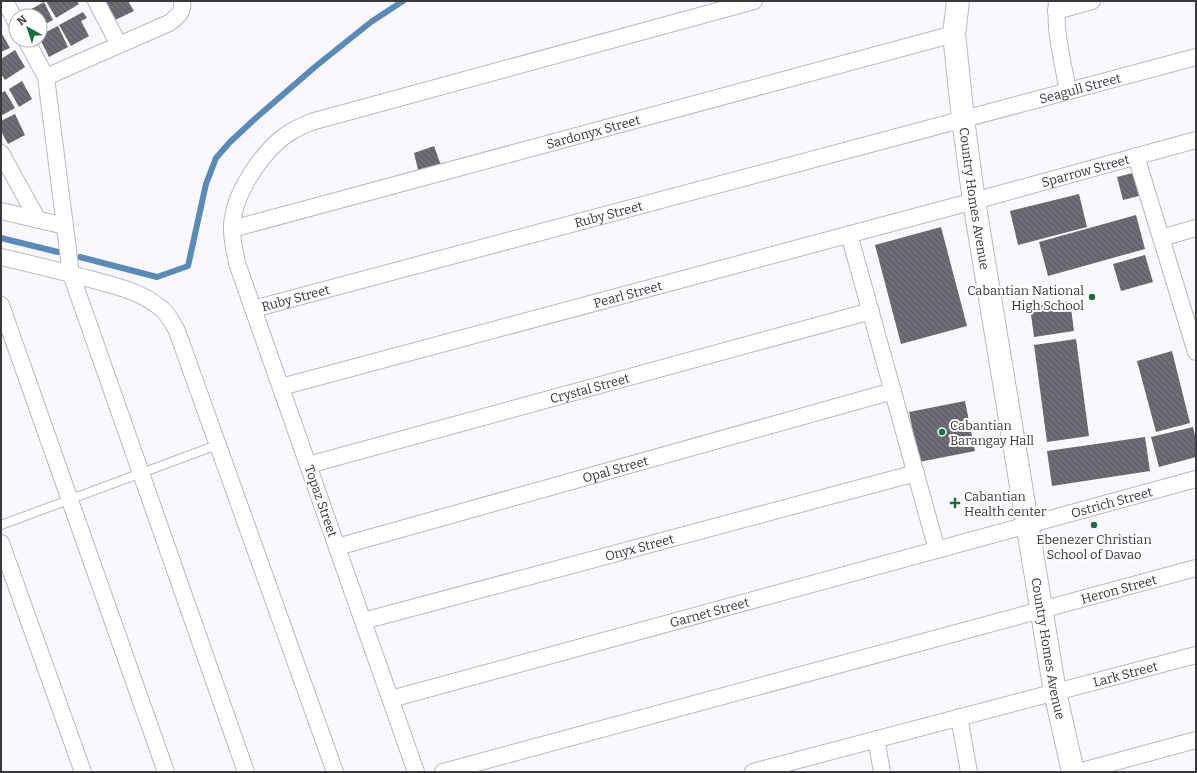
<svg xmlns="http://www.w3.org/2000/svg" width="1197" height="773" font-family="Bitter,serif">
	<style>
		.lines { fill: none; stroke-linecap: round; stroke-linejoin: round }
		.stream { stroke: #598bb8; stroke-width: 6 }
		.building { fill: url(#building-back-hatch) }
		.lane-casing { stroke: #bbb8be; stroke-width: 10 }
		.street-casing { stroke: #bbb8be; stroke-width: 18 }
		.secondary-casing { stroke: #bbb8be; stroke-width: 24 }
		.lane { stroke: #fff; stroke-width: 8 }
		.street { stroke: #fff; stroke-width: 16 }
		.secondary { stroke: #fff; stroke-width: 22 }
		.poi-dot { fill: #1c6e3e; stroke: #fff; stroke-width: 1.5 }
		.labels { text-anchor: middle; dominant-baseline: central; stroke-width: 4; stroke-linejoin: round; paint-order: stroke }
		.street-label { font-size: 13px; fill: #39383b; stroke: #fff }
		.poi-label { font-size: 13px; fill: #39383b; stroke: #fff; text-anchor: start }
	</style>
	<defs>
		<pattern id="building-back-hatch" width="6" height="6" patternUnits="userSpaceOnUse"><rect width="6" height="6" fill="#6d6e75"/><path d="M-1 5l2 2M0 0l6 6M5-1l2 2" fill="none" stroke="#56575c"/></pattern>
	</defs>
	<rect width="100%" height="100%" fill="#fbf7fe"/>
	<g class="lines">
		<!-- stream -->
		<g class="stream">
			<path d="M1 238 58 252"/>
			<path d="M80 257 157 277 188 266 206 184 216 158 230 142 257 117 316 66 371 22 403 1"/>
		</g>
	</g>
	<!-- building -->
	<g class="building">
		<path d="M46 1H77L79 4 56 18Z"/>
		<path d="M105 1H128L134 11 115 20Z"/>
		<path d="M44 2 53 20 40 27V16H28L26 12Z"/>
		<path d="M83 12 87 18 81 21 89 36 71 46 59 25Z"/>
		<path d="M58 26 68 47 49 57 40 39V35Z"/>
		<path d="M1 32 10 48 1 52Z"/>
		<path d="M15 50 25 67 5 80 1 74V59Z"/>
		<path d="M22 81 32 99 19 107 9 89Z"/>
		<path d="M5 91 15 108 1 116V93Z"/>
		<path d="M15 114 25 135 8 144 1 131V121Z"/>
		<path d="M434 146 442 168 419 174 414 153Z"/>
		<path d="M1133 173 1139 196 1123 200 1117 177Z"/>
		<path d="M1079 194 1087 227 1018 245 1010 211Z"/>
		<path d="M1136 215 1145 249 1048 276 1039 242Z"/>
		<path d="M941 227 967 326 901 344 875 245Z"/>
		<path d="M1145 255 1153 282 1121 291 1113 264Z"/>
		<path d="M1070 301 1074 331 1034 337 1030 307Z"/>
		<path d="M1076 339 1089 436 1047 442 1034 345Z"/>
		<path d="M1172 351 1190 423 1156 432 1137 361Z"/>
		<path d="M965 401 975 451 919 462 909 412Z"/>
		<path d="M1193 427 1196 440V457L1159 467 1151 437Z"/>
		<path d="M1145 437 1150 471 1052 486 1047 451Z"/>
	</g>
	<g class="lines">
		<!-- lane casing -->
		<g class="lane-casing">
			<path id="lane" d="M1 525 217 445"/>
		</g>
		<!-- street casing -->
		<g class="street-casing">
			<g id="street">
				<path d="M5 1 16 22"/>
				<path d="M96 1 119 45"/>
				<path d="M1057 1C1054 31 1063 62 1068 91"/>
				<path d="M1056 11 1092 1"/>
				<path d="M26 40 46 77 71 274 246 772"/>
				<path d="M46 77 169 23C177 17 184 12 182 1"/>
				<path d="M1 153 38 220"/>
				<path d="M1136 156 1196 352"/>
				<path d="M1 211 65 226"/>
				<path id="s1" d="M232 229 954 34"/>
				<path d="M849 234 937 550"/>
				<path d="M1161 238 1196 228"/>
				<path d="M1 257C31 264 61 271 90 279 116 286 143 292 163 310 169 316 173 323 177 331L335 772"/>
				<path d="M1 305 166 772"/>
				<path id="s2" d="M253 309 1196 57"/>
				<path id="s3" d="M281 387 974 201 1196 140"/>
				<path id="s4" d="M308 465 871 311"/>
				<path d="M1 543 83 772"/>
				<path id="s5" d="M337 547 893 391"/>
				<path id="s6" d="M363 621 916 473"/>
				<path id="s7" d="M391 699 1196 479"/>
				<path d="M959 717 969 772"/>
				<path d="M876 739 882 772"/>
				<path d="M416 772 237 263C235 252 232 241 232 230 231 195 265 146 294 130 300 127 306 124 311 122L754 1"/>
				<path id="s8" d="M443 772 1196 568"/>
				<path id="s9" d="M753 772 1196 655"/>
				<path d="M1078 772 1196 740"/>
			</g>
		</g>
		<!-- secondary casing -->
		<g class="secondary-casing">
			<g id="secondary">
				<path id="s10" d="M958 1 954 34 963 119 974 201 1055 692 1073 772"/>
			</g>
		</g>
		<!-- lane -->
		<use href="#lane" class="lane"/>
		<!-- street -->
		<use href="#street" class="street"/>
		<!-- secondary -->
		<use href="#secondary" class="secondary"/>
	</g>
	<!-- markers -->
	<g class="poi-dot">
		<circle cx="1092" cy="297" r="4"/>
		<circle cx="942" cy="432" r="4"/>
		<path d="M953 497h4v4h4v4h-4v4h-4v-4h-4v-4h4z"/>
		<circle cx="1094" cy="525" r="4"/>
	</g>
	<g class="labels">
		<!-- street labels -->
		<g class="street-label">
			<text stroke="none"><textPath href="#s2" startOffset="856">Seagull Street</textPath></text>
			<text stroke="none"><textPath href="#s1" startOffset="374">Sardonyx Street</textPath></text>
			<text stroke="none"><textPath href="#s3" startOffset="833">Sparrow Street</textPath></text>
			<text stroke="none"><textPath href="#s10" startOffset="199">Country Homes Avenue</textPath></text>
			<text stroke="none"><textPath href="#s2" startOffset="368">Ruby Street</textPath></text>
			<text stroke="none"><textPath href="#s3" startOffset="359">Pearl Street</textPath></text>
			<text stroke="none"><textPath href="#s2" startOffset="44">Ruby Street</textPath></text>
			<text stroke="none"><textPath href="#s4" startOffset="292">Crystal Street</textPath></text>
			<text stroke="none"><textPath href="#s5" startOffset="289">Opal Street</textPath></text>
			<text transform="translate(321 501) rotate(71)">Topaz Street</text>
			<text stroke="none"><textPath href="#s7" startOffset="747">Ostrich Street</textPath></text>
			<text stroke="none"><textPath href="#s6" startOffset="286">Onyx Street</textPath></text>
			<text stroke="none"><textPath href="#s8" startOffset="700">Heron Street</textPath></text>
			<text stroke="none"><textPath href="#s7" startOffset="330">Garnet Street</textPath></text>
			<text stroke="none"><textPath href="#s10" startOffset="655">Country Homes Avenue</textPath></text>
			<text stroke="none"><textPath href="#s9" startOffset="385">Lark Street</textPath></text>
		</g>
		<!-- poi labels -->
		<g class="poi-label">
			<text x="1084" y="290" text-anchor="end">Cabantian National<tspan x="1084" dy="15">High School</tspan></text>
			<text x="950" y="425">Cabantian<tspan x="950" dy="15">Barangay Hall</tspan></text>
			<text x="964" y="496">Cabantian<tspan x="964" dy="15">Health center</tspan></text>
			<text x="1094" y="539" text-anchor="middle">Ebenezer Christian<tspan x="1094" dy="15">School of Davao</tspan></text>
		</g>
	</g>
	<!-- border -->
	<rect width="1197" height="773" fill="none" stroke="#39383b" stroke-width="4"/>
	<!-- north arrow -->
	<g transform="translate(28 28) rotate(321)"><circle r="19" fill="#ffffff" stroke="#b0afb1"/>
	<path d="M0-3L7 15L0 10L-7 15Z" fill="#1c6e3e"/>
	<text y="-6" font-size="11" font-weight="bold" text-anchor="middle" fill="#39383b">N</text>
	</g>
</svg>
